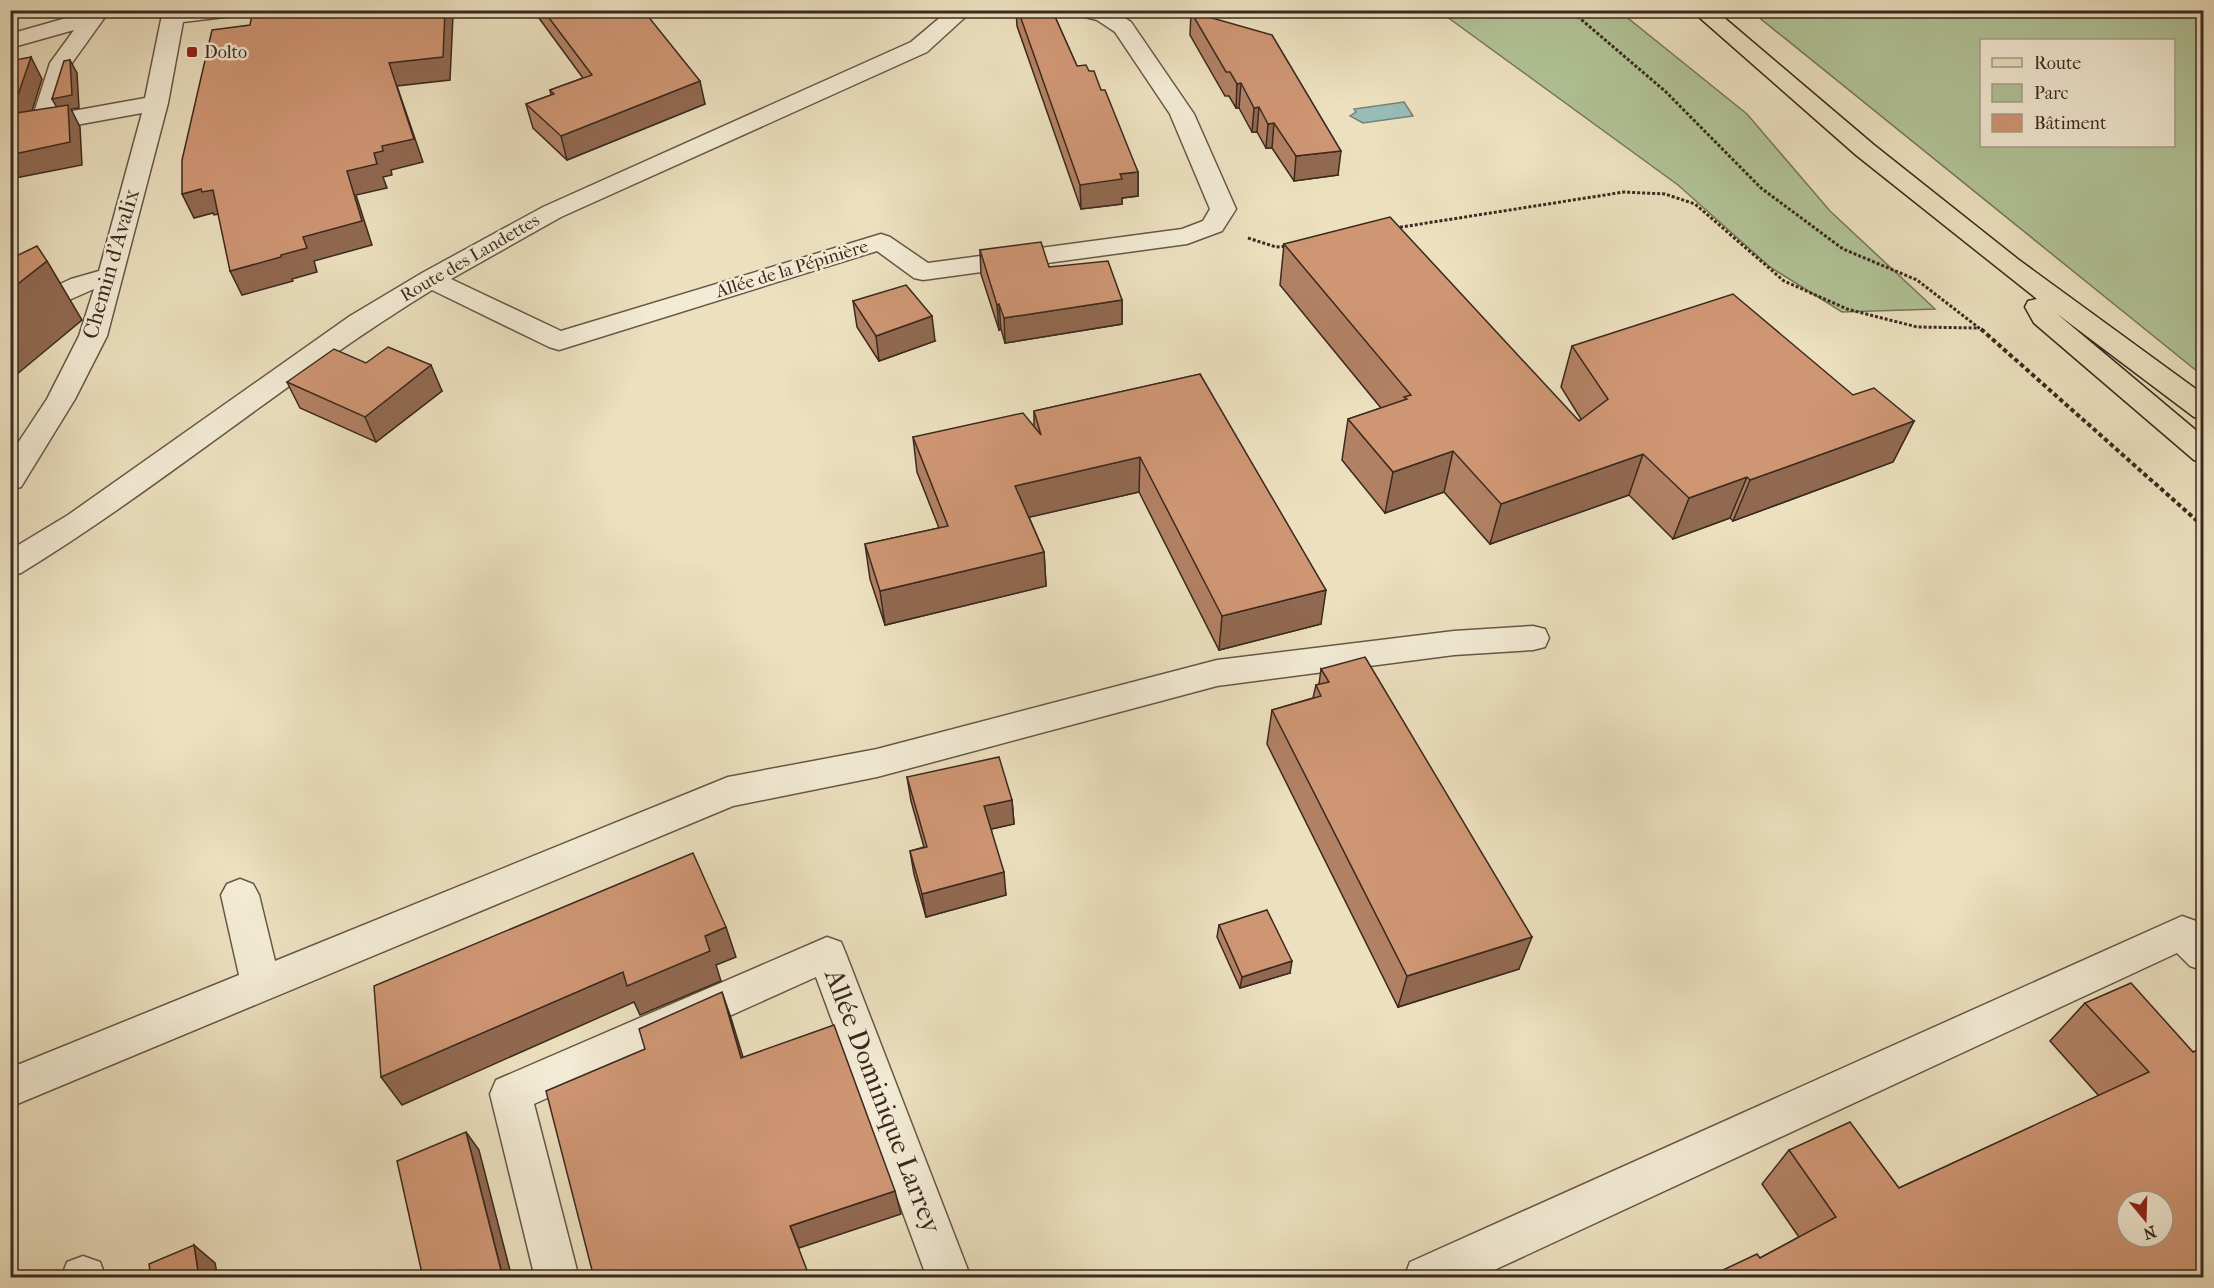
<svg xmlns="http://www.w3.org/2000/svg" width="2214" height="1288" font-family="'IM FELL French Canon',serif">
	<style>
		.green { fill: #b1c397; stroke: #76765b; stroke-width: 1.5; fill-rule: evenodd }
		.water { fill: #99bcb7; stroke: #73817a; stroke-width: 1.5 }
		.lines { fill: none; stroke-linecap: round; stroke-linejoin: round }
		.minor-casing { stroke: #675747; stroke-width: 3 }
		.major-casing { stroke: #3b291f; stroke-width: 3 }
		.path-far1 { stroke: #3b291f; stroke-width: 3; stroke-dasharray: 3 2; stroke-linecap: butt }
		.path { stroke: #3b291f; stroke-width: 4; stroke-dasharray: 4.5 3; stroke-linecap: butt }
		.minor { fill: #f3ebd5; fill-rule: evenodd }
		.major { fill: #ece0bf; fill-rule: evenodd }
		.wall { fill: #b28164; stroke: #3b291f; stroke-width: 1.5 }
		.shaded-wall { fill: #916951; stroke: #3b291f; stroke-width: 1.5 }
		.building { fill: #cf9674; stroke: #3b291f; stroke-width: 1.5; fill-rule: evenodd }
		.poi-dot { fill: #8f2418; stroke: #f3ebd5; stroke-width: 2 }
		.labels { text-anchor: middle; dominant-baseline: central; stroke-width: 5; stroke-linejoin: round; paint-order: stroke }
		.far-poi-label { font-size: 18px; fill: #3b291f; stroke: #f3ebd5; text-anchor: start }
		.far-street-label { font-size: 18px; fill: #3b291f; stroke: #f3ebd5 }
		.street-label { font-size: 22px; fill: #3b291f; stroke: #f3ebd5 }
		.near-street-label { font-size: 27px; fill: #3b291f; stroke: #f3ebd5 }
	</style>
	<rect width="100%" height="100%" fill="#ece0bf"/>
	<filter id="stains"><feTurbulence type="fractalNoise" baseFrequency=".00333" numOctaves="4"/><feColorMatrix values="0 0 0 0 .2 0 0 0 0 .09 0 0 0 0 .02 0 0 0 .5 -.17"/></filter>
	<radialGradient id="worn" r=".72"><stop offset=".6" stop-color="#630" stop-opacity="0"/><stop offset="1" stop-color="#630" stop-opacity=".3"/></radialGradient>
	<!-- green -->
	<g class="green">
		<path d="M1439 11H1619L1747 114 1830 211 1935 309 1842 312 1770 267 1678 185Z"/>
		<path d="M1751 11H2203V376ZM1982 40H2174V146H1982Z"/>
	</g>
	<!-- water -->
	<path class="water" d="M1404 102 1413 116 1363 123 1350 116 1356 112 1354 109Z"/>
	<g class="lines">
		<!-- minor casing -->
		<g class="minor-casing">
			<g id="minor">
				<path d="M94 10 102 12 105 17 72 63 56 114 145 98 163 10H243L241 15 233 16 183 22 168 103 107 336 75 399 21 487 10 490V455L47 399 79 336 94 289 10 326V307L71 279 99 271 142 113 10 137V123L32 119 50 63 74 30 10 48V34Z"/>
				<path d="M949 10H973L927 52 561 217 451 279 561 331 881 234 890 237 928 263 1182 229 1203 221 1210 209 1170 114 1115 32 1097 20 1077 15 1075 10H1113L1131 22 1194 114 1236 209 1222 231 1187 244 923 280 914 278 877 251 559 350 549 347 432 290C290 377 163 486 21 573L10 576V550L68 515 350 316 422 273 543 207 911 42Z"/>
				<path d="M1533 626 1545 629 1549 638 1545 647 1533 650 1454 655 1217 686 877 777 733 806 10 1107V1068L239 975 221 895 227 884 240 879 253 884 259 895 275 961 728 777 877 749 1217 660 1454 631Z"/>
				<path d="M2182 916 2196 921 2204 929V971L2190 966 2177 953 1477 1278H1404L1410 1262Z"/>
				<path d="M827 937 841 942 846 954 971 1278H927L816 977 534 1104 579 1278H535L490 1094 496 1080Z"/>
				<path d="M83 1256 100 1262 106 1278H61L67 1262Z"/>
			</g>
		</g>
		<!-- major casing -->
		<g class="major-casing">
			<path id="major" d="M1691 10H1715L1874 145 2019 260 2204 395V419L2194 417 2056 313 2204 437V463L2194 460 2034 323 2025 307 2028 301 2037 299 1856 155Z"/>
		</g>
		<!-- path-far1 -->
		<g class="path-far1">
			<path d="M1570 10 1665 91 1761 188 1843 249 1917 280 1983 331"/>
			<path d="M1395 228 1624 192 1665 194 1695 204 1784 281 1847 309 1917 327 1979 328"/>
			<path d="M1248 238 1276 247 1287 246"/>
		</g>
		<!-- path -->
		<path class="path" d="M1981 329 2204 527"/>
		<!-- minor -->
		<use href="#minor" class="minor"/>
		<!-- major -->
		<use href="#major" class="major"/>
	</g>
	<!-- wall -->
	<g class="wall">
		<path d="M533 10H643L705 104 567 160 533 128 526 104 551 95 550 90 583 78Z"/>
		<path d="M1016 10H1052L1077 66 1089 71 1101 90 1138 172V196L1122 198V204L1081 209 1017 26Z"/>
		<path d="M1191 12 1338 175 1294 181 1272 148H1266L1257 132H1252L1239 108H1236L1229 96H1225L1190 35Z"/>
		<path d="M1284 244 1579 421 1581 419 1561 387 1572 346 1853 395 1914 421 1893 462 1733 521 1730 518 1673 539 1629 495 1490 544 1444 492 1385 513 1342 460 1348 419 1381 408 1280 285Z"/>
		<path d="M980 250 1049 267 1122 300V324L1005 343 1001 329 999 330 981 274Z"/>
		<path d="M853 301 935 341 879 361 857 327Z"/>
		<path d="M366 363 442 391 376 442 300 408 287 382Z"/>
		<path d="M1200 374 1321 624 1219 650 1139 492 1029 517 1044 552 1046 586 885 625 870 579 865 544 939 528 917 472 913 437 1034 427V411Z"/>
		<path d="M1321 669 1519 969 1398 1007 1267 744 1272 710 1313 698 1316 685 1319 684Z"/>
		<path d="M907 777 1012 800 1014 824 991 829 1006 895 926 917 914 874 910 851 924 847 911 801Z"/>
		<path d="M1219 925 1290 973 1240 988 1217 937Z"/>
		<path d="M2085 1003 2193 1052 1760 1258 1799 1237 1762 1184 1789 1150 1899 1188 2099 1096 2050 1041Z"/>
	</g>
	<!-- shaded-wall -->
	<g class="shaded-wall">
		<path d="M445 10H451L453 15 450 80 397 86 423 162 391 170 392 175 383 177 387 188 356 195 372 245 314 261 317 272 292 279 293 281 242 295 230 271 281 255 303 237 347 171 374 153 382 146 389 63Z"/>
		<path d="M31 57 42 79 30 117 10 121V97Z"/>
		<path d="M70 60 77 73 79 108 71 109 80 127 82 165 10 179V155L59 111 52 99Z"/>
		<path d="M700 81 705 104 567 160 561 136Z"/>
		<path d="M1241 83 1239 108H1236L1237 84Z"/>
		<path d="M1259 107 1257 132H1252L1254 108Z"/>
		<path d="M1274 123 1272 148H1266L1268 124Z"/>
		<path d="M1341 151 1338 175 1294 181 1296 156Z"/>
		<path d="M1138 172V196L1122 198V204L1081 209 1080 185 1120 174Z"/>
		<path d="M201 189 213 190 224 213 214 215 213 213 194 218 182 194Z"/>
		<path d="M47 261 82 320 10 380V290Z"/>
		<path d="M1122 300V324L1005 343 1004 318Z"/>
		<path d="M999 304 1001 329 999 330 997 305Z"/>
		<path d="M932 316 935 341 879 361 876 336Z"/>
		<path d="M431 365 442 391 376 442 365 417Z"/>
		<path d="M1914 421 1893 462 1733 521 1750 480Z"/>
		<path d="M1453 451 1444 492 1385 513 1393 472Z"/>
		<path d="M1643 454 1629 495 1490 544 1501 504Z"/>
		<path d="M1140 457 1139 492 1017 520 1015 486Z"/>
		<path d="M1747 477 1730 518 1673 539 1689 498Z"/>
		<path d="M1044 552 1046 586 885 625 880 591Z"/>
		<path d="M1326 590 1321 624 1219 650 1222 616Z"/>
		<path d="M1012 800 1014 824 987 830 984 806Z"/>
		<path d="M1004 872 1006 895 926 917 922 894Z"/>
		<path d="M726 927 736 957 716 965 721 981 640 1015 634 1002 402 1105 381 1077Z"/>
		<path d="M1532 937 1519 969 1398 1007 1407 976Z"/>
		<path d="M1292 961 1290 973 1240 988 1242 977Z"/>
		<path d="M722 992 731 1018 751 1083 741 1058Z"/>
		<path d="M466 1132 479 1150 512 1278H503Z"/>
		<path d="M895 1191 901 1214 799 1248 790 1226Z"/>
		<path d="M194 1245 215 1263 218 1278H199Z"/>
	</g>
	<!-- building -->
	<g class="building">
		<path d="M253 10H445L443 57 389 63 414 139 382 146 383 151 374 153 377 164 347 171 362 221 303 237 307 248 281 255V257L230 271 213 190 202 192 201 189 182 194V160L212 30 250 25Z"/>
		<path d="M543 10H643L700 81 561 136 526 104 554 94 550 90 592 75Z"/>
		<path d="M1018 10H1052L1077 66 1086 65 1089 71H1094L1101 90H1105L1138 172 1120 174 1122 179 1080 185Z"/>
		<path d="M1191 12 1272 35 1341 151 1296 156 1274 123 1268 124 1259 107 1254 108 1241 83 1237 84 1230 72H1226Z"/>
		<path d="M31 57 18 95 10 97V61Z"/>
		<path d="M70 60 72 95 52 99 64 61Z"/>
		<path d="M68 105 70 142 10 155V114Z"/>
		<path d="M1390 217 1579 421 1608 399 1572 346 1733 294 1853 395 1874 388 1914 421 1750 480 1747 477 1689 498 1643 454 1501 504 1453 451 1393 472 1348 419 1407 399 1404 397 1411 395 1284 244Z"/>
		<path d="M1041 242 1049 267 1108 261 1122 300 1004 318 999 304 997 305 980 250Z"/>
		<path d="M37 246 47 261 10 290V259Z"/>
		<path d="M906 285 932 316 876 336 853 301Z"/>
		<path d="M388 347 431 365 365 417 287 382 334 349 366 363Z"/>
		<path d="M1200 374 1326 590 1222 616 1140 457 1015 486 1044 552 880 591 865 544 948 526 913 437 1023 413 1041 435 1034 411Z"/>
		<path d="M1365 657 1532 937 1407 976 1272 710 1321 696 1316 685 1329 682 1321 669Z"/>
		<path d="M999 757 1012 800 984 806 1004 872 922 894 910 851 927 847 907 777Z"/>
		<path d="M693 853 726 927 705 936 710 951 627 986 623 972 381 1077 374 986Z"/>
		<path d="M1267 910 1292 961 1242 977 1219 925Z"/>
		<path d="M2131 983 2193 1052 2204 1047V1278H1706L1757 1254 1760 1258 1836 1217 1789 1150 1850 1122 1899 1188 2149 1072 2085 1003ZM2127 1201H2163V1237H2127Z"/>
		<path d="M722 992 741 1058 834 1025 895 1191 790 1226 810 1278H594L546 1091 645 1049 639 1029Z"/>
		<path d="M466 1132 503 1278H423L397 1161Z"/>
		<path d="M194 1245 199 1278H151L149 1264Z"/>
	</g>
	<!-- markers -->
	<rect class="poi-dot" x="186" y="46" width="12" height="12" rx="3"/>
	<g class="labels">
		<!-- far-poi labels -->
		<g class="far-poi-label">
			<text x="204" y="52">Dolto</text>
		</g>
		<!-- far-street labels -->
		<g class="far-street-label">
			<text transform="translate(470 258) rotate(-30)">Route des Landettes</text>
			<text transform="translate(792 269) rotate(-17)">Allée de la Pépinière</text>
		</g>
		<!-- street labels -->
		<g class="street-label">
			<text transform="translate(111 264) rotate(-74)">Chemin d'Avalix</text>
		</g>
		<!-- near-street labels -->
		<g class="near-street-label">
			<text transform="translate(883 1101) rotate(69)">Allée Dominique Larrey</text>
		</g>
	</g>
	<!-- margin -->
	<rect width="2214" height="1288" fill="none" stroke="#ece0bf" stroke-width="36"/>
	<rect x="12" y="12" width="2190" height="1264" fill="none" stroke="#3b291f" stroke-width="3"/>
	<rect x="18" y="18" width="2178" height="1252" fill="none" stroke="#3b291f" stroke-width="1.5"/>
	<!-- legend -->
	<rect x="1980" y="39" width="195" height="108" fill="#f3ebd5" stroke="#a99d8c" stroke-width="1.5"/>
	<rect x="1992" y="58" width="30" height="9" fill="#ece0bf" stroke="#a99d8c" stroke-width="1.5"/>
	<text x="2034" y="69" font-size="18" fill="#3b291f">Route</text>
	<rect x="1992" y="84" width="30" height="18" fill="#b1c397" stroke="#a99d8c" stroke-width="1.5"/>
	<text x="2034" y="99" font-size="18" fill="#3b291f">Parc</text>
	<rect x="1992" y="114" width="30" height="18" fill="#cf9674" stroke="#a99d8c" stroke-width="1.5"/>
	<text x="2034" y="129" font-size="18" fill="#3b291f">Bâtiment</text>
	<!-- north arrow -->
	<g transform="translate(2145 1219) rotate(161)"><circle r="28" fill="#f3ebd5" stroke="#a99d8c" stroke-width="1.5"/>
	<path d="M0-4.5L10 22L0 15L-10 22Z" fill="#8f2418"/>
	<text y="-9" font-size="16" font-weight="bold" text-anchor="middle" fill="#3b291f">N</text>
	</g>
	<rect width="100%" height="100%" filter="url(#stains)"/>
	<rect width="100%" height="100%" fill="url(#worn)"/>
</svg>
